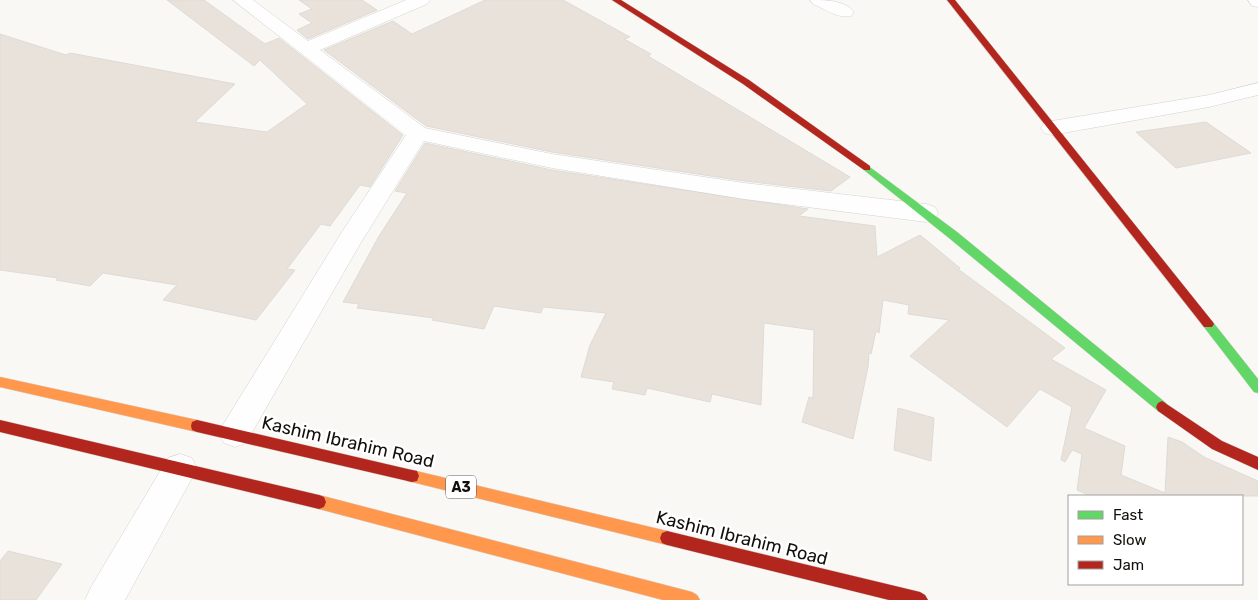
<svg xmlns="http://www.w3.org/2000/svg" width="1258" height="600" font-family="Rubik,sans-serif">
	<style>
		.building { fill: #e9e2da; stroke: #dedbd7 }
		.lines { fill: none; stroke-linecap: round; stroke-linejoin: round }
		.street-casing { stroke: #d5d2ce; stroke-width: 1 }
		.fast-casing { stroke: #d5d2ce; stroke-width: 1 }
		.slow-casing { stroke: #d5d2ce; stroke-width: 1 }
		.jam-casing { stroke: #d5d2ce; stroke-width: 1 }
		.street { fill: #fefefe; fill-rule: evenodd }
		.fast { fill: #63d668; fill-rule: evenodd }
		.slow { fill: #ff974d; fill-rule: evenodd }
		.jam { fill: #b3261e; fill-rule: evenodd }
		.labels { text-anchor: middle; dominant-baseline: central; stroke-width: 5; stroke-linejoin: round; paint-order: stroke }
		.shield { fill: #fff; stroke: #5a5754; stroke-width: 1 }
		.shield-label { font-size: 14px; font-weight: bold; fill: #130f0a }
		.near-street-label { font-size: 18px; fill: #130f0a; stroke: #fff }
	</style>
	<rect width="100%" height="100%" fill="#faf8f5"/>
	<!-- building -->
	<g class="building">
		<path d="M167 0H204L265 44 279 38 403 135 370 187 360 185 330 226 321 224 287 269 295 270 256 320 163 300 177 285 103 273 90 286 56 280 58 278 0 270V34L66 55 70 53 235 84 195 122 267 132 307 104 260 60 254 66Z"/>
		<path d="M299 0H362L377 10 308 39 297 30 312 23 299 14 312 9Z"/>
		<path d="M485 0H563L630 37 624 39 651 54 648 56 850 177 831 191 744 181 552 152 426 126 324 50 393 21 412 34Z"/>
		<path d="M1206 122 1251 153 1176 168 1136 132Z"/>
		<path d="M425 143 552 170 808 209 799 216 875 226 877 257 920 235 960 268 958 269 1065 348 1051 359 1106 390 1084 428 1125 446 1121 475 1165 493 1168 437 1182 442 1204 457 1258 481V496H1091L1077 490 1082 454 1072 450 1065 462 1061 460 1072 407 1040 389 1007 427 910 356 949 320 908 314 909 305 883 300 879 333 876 331 871 354 869 353 868 367 853 439 802 422 809 397 813 398 814 330 764 323 761 405 712 394 710 402 647 388 645 395 612 389 614 382 581 377 590 345 606 313 543 307 541 313 494 306 484 329 432 320 434 318 357 308 359 304 343 302 379 236 407 193 395 191Z"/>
		<path d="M898 408 934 418 931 461 894 450Z"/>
		<path d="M8 551 62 564 36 600H0V561Z"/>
	</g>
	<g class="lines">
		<!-- street casing -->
		<g class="street-casing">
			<g id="street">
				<path d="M233 0H253L308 41 406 0H430L427 4 320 50 425 128 552 154 744 183 926 204 935 207 938 213 935 219 926 222 744 199 552 168 424 141 360 244 246 443 235 447 224 443 219 433 224 423 342 232 406 135Z"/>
				<path d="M810 0C825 0 845 0 854 12L851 16C838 19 825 9 813 4Z"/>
				<path d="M1248 0H1258V7L1252 6Z"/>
				<path d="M1258 83V95L1209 107 1052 135 1044 133 1041 128 1044 123 1052 121 1209 95Z"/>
				<path d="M180 454 192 458 197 469 125 600H85L91 587 168 458Z"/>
			</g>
		</g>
		<!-- fast casing -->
		<g class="fast-casing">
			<g id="fast">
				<path d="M867 165 957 232 1166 403 1168 407 1166 411 1162 413 1158 411 949 238 864 170V166Z"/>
				<path d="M1208 319 1212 321 1258 379V393L1254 392 1204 327 1202 324 1204 321Z"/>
			</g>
		</g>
		<!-- slow casing -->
		<g class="slow-casing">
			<g id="slow">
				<path d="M0 377 197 420 202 422 203 426 202 430 197 432 0 387Z"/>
				<path d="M412 470 667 531 672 533 674 538 672 543 667 545 412 482 407 481 405 476 407 471Z"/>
				<path d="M319 495 692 592 697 595 700 600H663L319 509 314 507 312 502 314 497Z"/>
			</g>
		</g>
		<!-- jam casing -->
		<g class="jam-casing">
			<g id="jam">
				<path d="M612 0H621L749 80 870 166V170H864L743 84Z"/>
				<path d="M947 0H955L1212 321 1214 324 1212 327H1204Z"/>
				<path d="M1162 401 1222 441 1258 457V470L1212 449 1158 411 1156 407 1158 403Z"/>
				<path d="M0 420 319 495 324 497 326 502 324 507 319 509 0 432Z"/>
				<path d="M197 420 412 470 417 471 419 476 417 481 412 482 197 432 192 430 191 426 192 422Z"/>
				<path d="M667 531 920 592 925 595 928 600H889L667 545 662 543 660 538 662 533Z"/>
			</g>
		</g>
		<!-- street -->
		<use href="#street" class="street"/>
		<!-- fast -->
		<use href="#fast" class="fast"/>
		<!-- slow -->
		<use href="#slow" class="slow"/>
		<!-- jam -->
		<use href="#jam" class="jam"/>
	</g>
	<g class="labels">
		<!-- shield labels -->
		<rect class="shield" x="446" y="475.5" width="30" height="23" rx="4"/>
		<g class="shield-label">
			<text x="461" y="487">A3</text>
		</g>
		<!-- near-street labels -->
		<g class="near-street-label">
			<text transform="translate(348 442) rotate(13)">Kashim Ibrahim Road</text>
			<text transform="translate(742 538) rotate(14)">Kashim Ibrahim Road</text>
		</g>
	</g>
	<!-- legend -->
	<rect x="1068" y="495" width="175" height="90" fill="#ffffff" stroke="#a19f9d"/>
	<rect x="1078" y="511" width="25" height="8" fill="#63d668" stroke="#a19f9d"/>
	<text x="1113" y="520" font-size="15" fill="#130f0a">Fast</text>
	<rect x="1078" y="536" width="25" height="8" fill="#ff974d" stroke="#a19f9d"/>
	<text x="1113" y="545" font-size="15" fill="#130f0a">Slow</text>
	<rect x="1078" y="561" width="25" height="8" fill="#b3261e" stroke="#a19f9d"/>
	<text x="1113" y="570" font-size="15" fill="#130f0a">Jam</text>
</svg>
